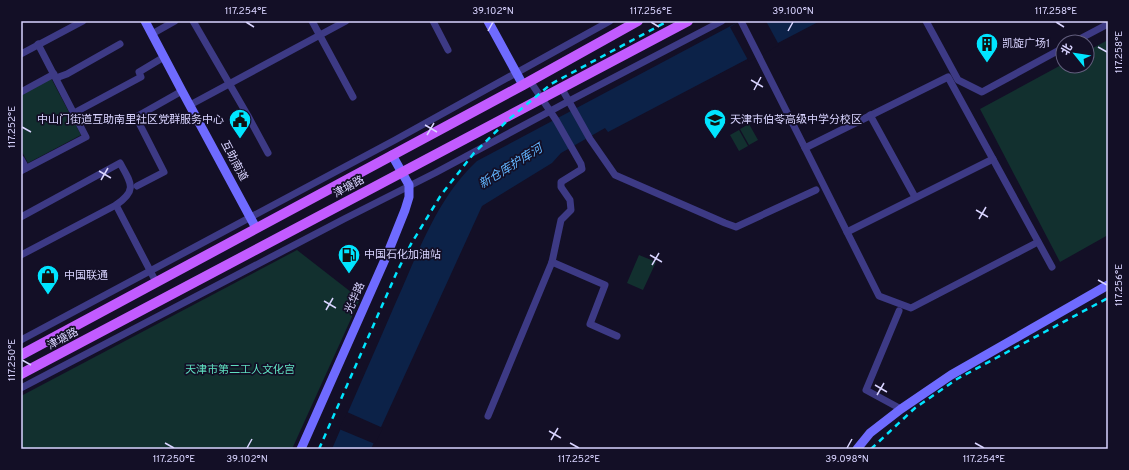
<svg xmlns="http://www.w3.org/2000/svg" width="1129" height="470" font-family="Overpass,'Noto Sans SC',sans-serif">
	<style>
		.green { fill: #12302f }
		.water { fill: #0c2248 }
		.pier { fill: #130f26 }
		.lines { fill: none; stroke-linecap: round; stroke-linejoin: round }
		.street { stroke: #3d3a85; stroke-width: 7 }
		.secondary { stroke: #6f6bff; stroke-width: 9 }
		.primary { stroke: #c25bff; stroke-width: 10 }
		.rail { stroke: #00e5ff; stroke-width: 2.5; stroke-dasharray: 6 5; stroke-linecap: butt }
		.ticks { fill: none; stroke: #d9d4ff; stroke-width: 1.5 }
		.labels { text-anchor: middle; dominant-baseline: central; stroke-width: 3.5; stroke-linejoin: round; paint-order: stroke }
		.poi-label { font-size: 11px; fill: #d9d4ff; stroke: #130f26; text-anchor: start }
		.street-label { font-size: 11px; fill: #d9d4ff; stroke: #130f26 }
		.park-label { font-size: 11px; fill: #5fe0c0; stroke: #130f26 }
		.water-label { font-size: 12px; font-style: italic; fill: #62b6ff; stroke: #130f26 }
		.neatline { fill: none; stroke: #d9d4ff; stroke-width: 1.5 }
		.ticks-label { font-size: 10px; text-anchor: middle; fill: #d9d4ff }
	</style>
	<rect width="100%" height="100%" fill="#130f26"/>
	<!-- green -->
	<g class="green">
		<path d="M1108 40V235L1060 262 980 109 1063 64V66H1087V51Z"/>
		<path d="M51 78 81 135 28 163 21 150V94Z"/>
		<path d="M749 124 758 140 749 145 740 129Z"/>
		<path d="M739 130 748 146 739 151 730 135Z"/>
		<path d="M297 250 360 299 292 449H21V396Z"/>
		<path d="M639 255 656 262 643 290 627 283Z"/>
	</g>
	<!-- water -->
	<path class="water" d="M740 21H820L608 132 605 128 561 153 552 163 482 206 371 449H332C353 400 375 351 396 302 418 253 437 198 477 161Z"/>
	<!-- pier -->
	<g class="pier">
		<path d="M740 21H766L779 45 749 62 730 27Z"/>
		<path d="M347 412 383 428 375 444 339 429Z"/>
	</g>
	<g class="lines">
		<!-- street -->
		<g class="street">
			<path d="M193 21 248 116 268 153"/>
			<path d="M312 21 353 97"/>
			<path d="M433 21 448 50"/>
			<path d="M741 21 805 148 948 77 1052 267"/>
			<path d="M926 21 958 80 982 92 1063 48"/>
			<path d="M152 34 175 21"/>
			<path d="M1074 42 1108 24"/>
			<path d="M21 54 83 21"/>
			<path d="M56 78 67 74 120 44"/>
			<path d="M562 89 590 139 615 175 725 223 736 227 816 190"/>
			<path d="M21 92 54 74"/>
			<path d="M190 105 346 21"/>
			<path d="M74 113 141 77 139 72 164 57"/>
			<path d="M870 115 915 197"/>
			<path d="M805 148 879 296 911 308 1038 242"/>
			<path d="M21 159 26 168"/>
			<path d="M21 171 86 137 38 44"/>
			<path d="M137 186 164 172 136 117 182 91"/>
			<path d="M116 205 156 282"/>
			<path d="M21 217 120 163C131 183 138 190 116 205L21 255"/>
			<path d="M847 232 993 159"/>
			<path d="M552 262 605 285 590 324 617 336"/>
			<path d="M899 311 866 390 901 409"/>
			<path d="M21 340 395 140 610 21"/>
			<path d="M21 388 344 219 435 173 569 101 722 21"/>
			<path d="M488 416 552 262 561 220 571 210 570 200 561 187V182L582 169 581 164 556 120 530 81"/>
		</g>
		<!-- secondary -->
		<g class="secondary">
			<path d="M145 21 182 91 256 228"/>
			<path d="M488 21 523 85"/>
			<path d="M301 449 387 255 405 210 409 197V185L392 155"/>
			<path d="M857 449 870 433 901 409 951 375 1108 285"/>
		</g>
		<!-- primary -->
		<g class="primary">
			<path d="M21 355 523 85 638 21"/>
			<path d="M21 374 688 21"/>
		</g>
		<!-- rail -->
		<g class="rail">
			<path d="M319 449 396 274 411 244 441 195 474 153 508 120 551 84 668 21"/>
			<path d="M871 449 915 408 957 379 1108 298"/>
		</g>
	</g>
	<!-- ticks -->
	<path class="ticks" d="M246 22 254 27M651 22 659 27M1056 22 1064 27M488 31 493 22M788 31 793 22M1098 47 1107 52M751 80 763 87M754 90 761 77M425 125 437 132M22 127 31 132M427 135 434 123M99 171 111 178M101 180 108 168M976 210 988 217M979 219 986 207M650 255 662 262M652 265 659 253M1098 280 1107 285M324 301 336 308M326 310 333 298M22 360 31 365M875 385 887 392M877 395 884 383M549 431 561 438M551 440 558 428M165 443 174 448M570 443 579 448M975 443 984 448M247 448 252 439M847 448 852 439"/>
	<!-- icons -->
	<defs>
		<g id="building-pin" transform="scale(1.15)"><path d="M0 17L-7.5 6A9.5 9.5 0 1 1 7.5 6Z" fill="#00e5ff" stroke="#130f26"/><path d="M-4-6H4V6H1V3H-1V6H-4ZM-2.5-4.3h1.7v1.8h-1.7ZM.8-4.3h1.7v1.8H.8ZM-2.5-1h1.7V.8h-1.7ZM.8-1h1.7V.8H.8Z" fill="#111"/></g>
		<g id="civic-pin" transform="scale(1.15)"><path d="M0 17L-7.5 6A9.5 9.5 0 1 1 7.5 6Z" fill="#00e5ff" stroke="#130f26"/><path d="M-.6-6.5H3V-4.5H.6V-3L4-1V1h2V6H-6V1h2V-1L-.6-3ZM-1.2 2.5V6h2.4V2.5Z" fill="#111"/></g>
		<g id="school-pin" transform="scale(1.15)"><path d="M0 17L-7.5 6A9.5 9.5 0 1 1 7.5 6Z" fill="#00e5ff" stroke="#130f26"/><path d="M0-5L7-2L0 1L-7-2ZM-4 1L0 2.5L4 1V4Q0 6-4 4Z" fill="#111"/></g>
		<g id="fuel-pin" transform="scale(1.15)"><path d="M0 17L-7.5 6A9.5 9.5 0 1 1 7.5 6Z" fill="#00e5ff" stroke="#130f26"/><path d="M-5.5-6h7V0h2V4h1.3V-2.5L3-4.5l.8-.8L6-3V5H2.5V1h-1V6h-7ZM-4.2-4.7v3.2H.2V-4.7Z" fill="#111"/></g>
		<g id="shop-pin" transform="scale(1.15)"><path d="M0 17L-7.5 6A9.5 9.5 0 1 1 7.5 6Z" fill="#00e5ff" stroke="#130f26"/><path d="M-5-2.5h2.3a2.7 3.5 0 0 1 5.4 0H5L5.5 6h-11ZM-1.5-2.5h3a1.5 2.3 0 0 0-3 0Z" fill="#111"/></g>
	</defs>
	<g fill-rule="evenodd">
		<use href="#building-pin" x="987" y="44"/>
		<use href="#civic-pin" x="240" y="120"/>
		<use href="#school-pin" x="715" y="120"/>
		<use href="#fuel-pin" x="349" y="255"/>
		<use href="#shop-pin" x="48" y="276"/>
	</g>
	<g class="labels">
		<!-- poi labels -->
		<g class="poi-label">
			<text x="1002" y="44">凯旋广场1</text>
			<text x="224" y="120" text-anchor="end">中山门街道互助南里社区党群服务中心</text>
			<text x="730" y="120">天津市伯苓高级中学分校区</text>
			<text x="364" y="255">中国石化加油站</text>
			<text x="64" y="276">中国联通</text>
		</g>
		<!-- street labels -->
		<g class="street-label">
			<text transform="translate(234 161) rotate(62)">互助南道</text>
			<text transform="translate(349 187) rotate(-28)">津塘路</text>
			<text transform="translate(355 298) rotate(-66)">光华路</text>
			<text transform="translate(63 339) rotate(-28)">津塘路</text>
		</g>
		<!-- park labels -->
		<g class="park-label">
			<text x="240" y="370">天津市第二工人文化宫</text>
		</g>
		<!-- water labels -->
		<g class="water-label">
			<text transform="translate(511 167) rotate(-32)">新仓库护库河</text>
		</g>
	</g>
	<!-- border -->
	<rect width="1129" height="470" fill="none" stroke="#130f26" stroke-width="44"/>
	<!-- north arrow -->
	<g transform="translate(1075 54) rotate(300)"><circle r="19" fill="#130f26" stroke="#625e7d"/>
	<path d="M0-3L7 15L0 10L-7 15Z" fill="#00e5ff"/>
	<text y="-6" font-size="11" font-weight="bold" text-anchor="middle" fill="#d9d4ff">北</text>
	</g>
	<rect x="22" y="22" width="1085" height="426" class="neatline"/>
	<g class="ticks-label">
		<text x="246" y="14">117.254°E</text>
		<text x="493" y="14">39.102°N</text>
		<text x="651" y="14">117.256°E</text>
		<text x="793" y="14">39.100°N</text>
		<text x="1056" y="14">117.258°E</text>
		<text transform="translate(1118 52) rotate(-90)" y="4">117.258°E</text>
		<text transform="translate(11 127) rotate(-90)" y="4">117.252°E</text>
		<text transform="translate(1118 285) rotate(-90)" y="4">117.256°E</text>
		<text transform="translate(11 360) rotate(-90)" y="4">117.250°E</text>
		<text x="174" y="462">117.250°E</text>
		<text x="247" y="462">39.102°N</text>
		<text x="579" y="462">117.252°E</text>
		<text x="847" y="462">39.098°N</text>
		<text x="984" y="462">117.254°E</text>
	</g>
</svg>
